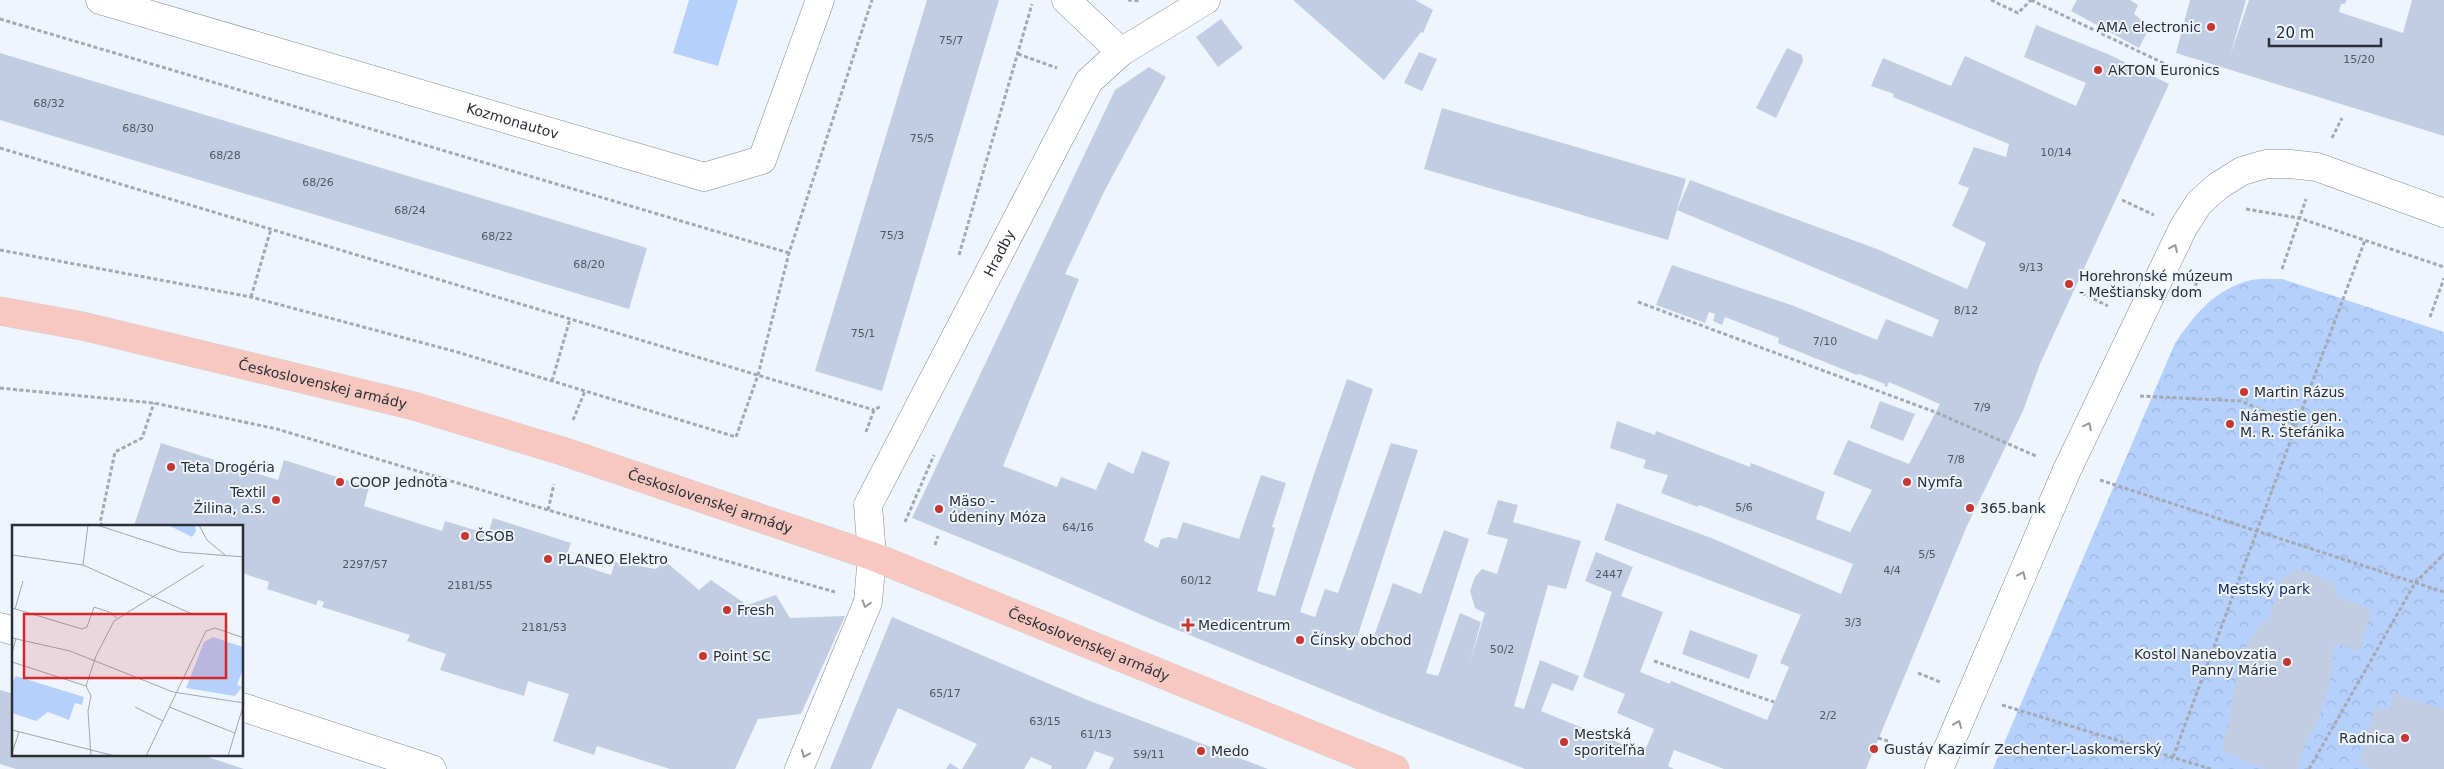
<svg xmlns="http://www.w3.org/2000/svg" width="2444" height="769" font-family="'DejaVu Sans',sans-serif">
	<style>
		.park { fill: url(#park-crowns) }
		.garden { fill: #b6d0fe }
		.building { fill: #c0cde3 }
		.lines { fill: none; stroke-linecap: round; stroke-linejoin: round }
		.minor-casing { stroke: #7e8a9f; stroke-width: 29 }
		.primary-casing { stroke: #d0d1d3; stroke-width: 29 }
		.path { stroke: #a3a9b1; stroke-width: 3; stroke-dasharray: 4 2.5; stroke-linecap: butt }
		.minor { stroke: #fff; stroke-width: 28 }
		.primary { stroke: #f8c7c0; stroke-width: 28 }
		.oneway { stroke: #95989c }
		.poi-dot { fill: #c6382f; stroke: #eff5fe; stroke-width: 2 }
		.labels { text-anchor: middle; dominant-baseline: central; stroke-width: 4; stroke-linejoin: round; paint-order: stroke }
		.number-label { font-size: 11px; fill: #505763 }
		.poi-label { font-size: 14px; fill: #2b3038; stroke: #eff5fe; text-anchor: start }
		.street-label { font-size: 14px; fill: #2b3038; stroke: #eff5fe }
		.park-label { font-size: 14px; fill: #09265e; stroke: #eff5fe }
		.inset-road { fill: none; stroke: #a1a6af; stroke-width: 1 }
		.view { fill: #d62828; fill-opacity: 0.15; stroke: #d62828; stroke-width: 2.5 }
		.inset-edge { fill: none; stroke: #2b3038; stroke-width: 2.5 }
	</style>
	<defs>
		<pattern id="park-crowns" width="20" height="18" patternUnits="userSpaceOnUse" patternTransform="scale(1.25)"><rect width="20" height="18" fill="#b6d0fe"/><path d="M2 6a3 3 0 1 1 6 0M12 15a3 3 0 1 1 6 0" fill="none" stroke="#9db3da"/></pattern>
	</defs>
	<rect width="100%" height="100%" fill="#eff5fe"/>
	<!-- park -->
	<path class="park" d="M2282 279 2444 332V769H1993L2175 343C2196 313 2214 290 2251 280 2261 278 2273 279 2282 279Z"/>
	<!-- garden -->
	<path class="garden" d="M689 0H738L718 66 673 53Z"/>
	<!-- building -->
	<g class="building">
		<path d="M927 0H999L882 391 815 371Z"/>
		<path d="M1293 0H1415L1433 10 1423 33 1421 32 1384 80Z"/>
		<path d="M2077 0H2130L2138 5 2134 14 2142 20 2146 34 2139 48 2071 11Z"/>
		<path d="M2190 0H2246L2230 56 2249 0H2346L2345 4H2341L2339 12 2403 33 2412 0H2444V136L2176 53Z"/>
		<path d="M1221 19 1243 48 1218 67 1196 37Z"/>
		<path d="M2036 25 2110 55 2169 84 2040 364 2023 411 1966 528 1866 769H1724L1674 750 1668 766 1674 769H1525L1378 712 1153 620 1027 565 912 518 1115 90 1149 67 1166 77 1105 190 1065 274 1079 279 1003 466 1057 487 1061 477 1096 490 1108 462 1133 474 1142 451 1170 462 1144 541 1158 548 1161 539 1169 537 1177 539 1183 522 1239 539 1261 475 1286 483 1272 527 1275 528 1257 591 1275 596 1313 477 1347 379 1373 389 1300 612 1315 617 1325 589 1338 593 1391 443 1418 450 1356 641 1370 647 1393 583 1421 594 1444 530 1469 539 1426 673 1438 676 1460 613 1481 622 1469 665 1485 613 1475 608 1470 591 1475 577 1482 569 1497 574 1508 539 1487 534 1498 500 1518 505 1513 522 1581 541 1566 589 1548 585 1514 706 1524 709 1540 660 1579 676 1573 691 1552 683 1541 711 1644 753 1654 729 1617 713 1625 694 1583 677 1612 592 1585 581 1596 552 1633 567 1621 596 1663 612 1640 672 1670 684 1671 681 1767 720 1789 667 1780 663 1801 615 1604 540 1617 503 1714 539 1841 594 1853 564 1699 505 1698 507 1661 493 1668 475 1643 468 1646 460 1610 448 1617 421 1655 435 1656 431 1750 467 1751 463 1825 492 1816 519 1850 532 1872 490 1833 474 1848 440 1909 464 1940 404 1889 382 1887 387 1884 386 1885 384 1859 374 1857 375 1780 344 1778 343 1779 338 1725 317 1722 325 1713 321 1715 314 1709 312 1705 323 1656 305 1672 265 1794 306 1877 340 1886 319 1932 337 1939 320 1677 210 1690 180 1877 249 1967 289 1986 243 1952 226 1969 188 1958 184 1974 147 2006 157 2009 144 1893 97 1894 94 1871 86 1883 58 1951 86 1965 56 2076 106 2086 83 2024 57Z"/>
		<path d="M1787 48 1802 55 1803 61 1776 118 1756 108Z"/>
		<path d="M1419 52 1437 59 1422 91 1404 83Z"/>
		<path d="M0 53 647 248 629 309 0 120Z"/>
		<path d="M1442 108 1686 179 1668 240 1424 169Z"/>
		<path d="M1880 401 1915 414 1903 441 1870 428Z"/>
		<path d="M161 443 278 480 284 460 369 487 364 506 442 531 445 521 488 534 493 518 571 543 565 560 611 575 615 562 656 569 665 561 699 590 711 580 747 605 776 595 790 618 845 616 801 714 758 719 735 769H670L597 746 594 755 553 741 569 694 528 681 524 696 440 670 446 654 407 641 410 635 322 607 324 602 318 600 316 605 267 589 269 582 242 573V526H134Z"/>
		<path d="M2295 568 2335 583 2334 587 2339 597 2372 609 2360 651 2334 643 2332 673 2318 722 2306 743 2297 769H2265L2238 760 2239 757 2221 751 2230 719 2232 694 2246 645 2263 620 2268 622 2280 580 2293 572Z"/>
		<path d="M892 617 1085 699 1268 769H1109L1114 758 1095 751 1086 769H1051L1052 766 1031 757 1024 769H962L977 744 898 708 871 769H830Z"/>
		<path d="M1690 630 1758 655 1749 679 1682 654Z"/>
		<path d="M0 690 14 694V755H202L244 769H16L0 764Z"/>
		<path d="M2393 694 2444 709V769H2372L2359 764 2375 707 2388 711Z"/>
		<path d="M950 763 959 769H946Z"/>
	</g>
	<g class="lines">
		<!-- minor casing -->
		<g class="minor-casing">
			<g id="minor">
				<path id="s1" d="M100 0 704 177 762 160 820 0"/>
				<path d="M1066 0 1121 52"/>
				<path d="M0 627 14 631"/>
				<path d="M242 707 432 769"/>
				<path id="s2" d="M799 769 868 602 872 556 868 505 1089 81 1121 52 1206 0"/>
				<path d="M1939 769 2067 470 2183 228 2199 203 2218 186 2242 171 2266 164H2290L2317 167 2444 213"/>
			</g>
		</g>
		<!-- primary casing -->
		<g class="primary-casing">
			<g id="primary">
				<path id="s3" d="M0 311 82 326 414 406 562 451 872 556 1395 769"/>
			</g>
		</g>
		<!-- path -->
		<g class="path">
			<path d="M1128 0 1140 1"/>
			<path d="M1991 0 2018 13 2031 0"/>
			<path d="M2031 0 2180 71"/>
			<path d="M0 19 789 253"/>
			<path d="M1018 54 1057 68"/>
			<path d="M2332 138 2342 118"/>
			<path d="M0 148 874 410"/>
			<path d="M2122 200 2154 215"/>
			<path d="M2246 209 2299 218 2444 267"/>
			<path d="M0 250 251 297 457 352 736 437 758 375 789 253 872 0"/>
			<path d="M959 255 1032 4"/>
			<path d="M2282 269 2306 199"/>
			<path d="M2194 292 2197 280"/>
			<path d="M2082 293 2108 306"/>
			<path d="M251 297 271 229"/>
			<path d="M1638 302 1935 412 2036 456"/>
			<path d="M2430 317 2444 278"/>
			<path d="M552 381 570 319"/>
			<path d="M0 388 154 403 277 429 548 510 835 592"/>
			<path d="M2140 396 2241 401 2295 425"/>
			<path d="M573 420 585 391"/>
			<path d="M866 432 874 410 881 406"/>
			<path d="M2100 480 2444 592"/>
			<path d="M548 510 554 484"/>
			<path d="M905 522 934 455"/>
			<path d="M103 526 100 523 115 452 142 438 154 403"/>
			<path d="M935 545 938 536"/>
			<path d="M1654 661 1774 702"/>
			<path d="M1918 673 1940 682"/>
			<path d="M2002 705 2211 769"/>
			<path d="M1878 738 1888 741"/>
			<path d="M2173 757 2365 240"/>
			<path d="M2309 769 2415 583 2444 554"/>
		</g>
		<!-- minor -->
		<use href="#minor" class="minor"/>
		<!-- primary -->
		<use href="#primary" class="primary"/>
	</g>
	<!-- one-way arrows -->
	<defs><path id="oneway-chevron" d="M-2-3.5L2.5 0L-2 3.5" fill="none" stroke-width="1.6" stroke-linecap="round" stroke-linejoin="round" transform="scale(1.25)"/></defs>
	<g class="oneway">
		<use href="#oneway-chevron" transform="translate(2174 248) rotate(-65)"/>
		<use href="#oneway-chevron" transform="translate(2088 426) rotate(-64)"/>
		<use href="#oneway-chevron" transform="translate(2022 575) rotate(-67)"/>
		<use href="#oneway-chevron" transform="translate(866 604) rotate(106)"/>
		<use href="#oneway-chevron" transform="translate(1958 724) rotate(-67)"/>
		<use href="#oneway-chevron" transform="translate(805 754) rotate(113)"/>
	</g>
	<!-- markers -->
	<g class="poi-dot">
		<circle cx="2211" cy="27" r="5"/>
		<circle cx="2098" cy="70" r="5"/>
		<circle cx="2069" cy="284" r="5"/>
		<circle cx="2244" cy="392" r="5"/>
		<circle cx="2230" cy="424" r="5"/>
		<circle cx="171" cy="467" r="5"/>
		<circle cx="340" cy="482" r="5"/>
		<circle cx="1907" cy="482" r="5"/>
		<circle cx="276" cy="500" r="5"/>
		<circle cx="1970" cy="508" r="5"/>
		<circle cx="939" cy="509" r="5"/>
		<circle cx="465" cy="536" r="5"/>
		<circle cx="548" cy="559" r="5"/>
		<circle cx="727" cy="610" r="5"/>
		<path d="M1185.5 617.5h5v5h5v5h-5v5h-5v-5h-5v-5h5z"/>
		<circle cx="1300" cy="640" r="5"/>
		<circle cx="703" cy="656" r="5"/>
		<circle cx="2287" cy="662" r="5"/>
		<circle cx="2405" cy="738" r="5"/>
		<circle cx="1564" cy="742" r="5"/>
		<circle cx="1874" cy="749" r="5"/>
		<circle cx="1201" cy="751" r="5"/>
	</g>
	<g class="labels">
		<!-- number labels -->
		<g class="number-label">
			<text x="951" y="40">75/7</text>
			<text x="2359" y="59">15/20</text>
			<text x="49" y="103">68/32</text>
			<text x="138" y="128">68/30</text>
			<text x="922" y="138">75/5</text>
			<text x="2056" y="152">10/14</text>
			<text x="225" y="155">68/28</text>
			<text x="318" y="182">68/26</text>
			<text x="410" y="210">68/24</text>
			<text x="892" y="235">75/3</text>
			<text x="497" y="236">68/22</text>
			<text x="589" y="264">68/20</text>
			<text x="2031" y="267">9/13</text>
			<text x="1966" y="310">8/12</text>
			<text x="863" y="333">75/1</text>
			<text x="1825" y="341">7/10</text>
			<text x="1982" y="407">7/9</text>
			<text x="1956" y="459">7/8</text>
			<text x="1744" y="507">5/6</text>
			<text x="1078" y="527">64/16</text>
			<text x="1927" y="554">5/5</text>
			<text x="365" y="564">2297/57</text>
			<text x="1892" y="570">4/4</text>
			<text x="1609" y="574">2447</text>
			<text x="1196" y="580">60/12</text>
			<text x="470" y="585">2181/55</text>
			<text x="1853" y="622">3/3</text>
			<text x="544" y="627">2181/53</text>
			<text x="1502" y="649">50/2</text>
			<text x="945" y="693">65/17</text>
			<text x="1828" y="715">2/2</text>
			<text x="1045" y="721">63/15</text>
			<text x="1096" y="734">61/13</text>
			<text x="1149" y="754">59/11</text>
		</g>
		<!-- poi labels -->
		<g class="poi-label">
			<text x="2201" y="27" text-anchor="end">AMA electronic</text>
			<text x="2108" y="70">AKTON Euronics</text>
			<text x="2079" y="276">Horehronské múzeum<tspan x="2079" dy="16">- Meštiansky dom</tspan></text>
			<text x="2254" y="392">Martin Rázus</text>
			<text x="2240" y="416">Námestie gen.<tspan x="2240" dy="16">M. R. Štefánika</tspan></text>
			<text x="181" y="467">Teta Drogéria</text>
			<text x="350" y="482">COOP Jednota</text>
			<text x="1917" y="482">Nymfa</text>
			<text x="266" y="492" text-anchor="end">Textil<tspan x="266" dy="16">Žilina, a.s.</tspan></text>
			<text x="949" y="501">Mäso -<tspan x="949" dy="16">údeniny Móza</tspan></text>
			<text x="1980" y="508">365.bank</text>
			<text x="475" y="536">ČSOB</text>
			<text x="558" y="559">PLANEO Elektro</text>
			<text x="737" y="610">Fresh</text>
			<text x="1198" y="625">Medicentrum</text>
			<text x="1310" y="640">Čínsky obchod</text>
			<text x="2277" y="654" text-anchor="end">Kostol Nanebovzatia<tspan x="2277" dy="16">Panny Márie</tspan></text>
			<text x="713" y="656">Point SC</text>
			<text x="1574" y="734">Mestská<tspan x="1574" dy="16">sporiteľňa</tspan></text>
			<text x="2395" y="738" text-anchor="end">Radnica</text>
			<text x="1884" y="749">Gustáv Kazimír Zechenter-Laskomerský</text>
			<text x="1211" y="751">Medo</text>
		</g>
		<!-- street labels -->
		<g class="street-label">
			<text stroke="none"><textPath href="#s1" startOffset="430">Kozmonautov</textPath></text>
			<text stroke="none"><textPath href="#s2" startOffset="562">Hradby</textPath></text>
			<text stroke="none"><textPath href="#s3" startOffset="331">Československej armády</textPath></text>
			<text stroke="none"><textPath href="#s3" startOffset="736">Československej armády</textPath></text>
			<text stroke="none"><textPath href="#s3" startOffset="1141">Československej armády</textPath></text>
		</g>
		<!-- park labels -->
		<g class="park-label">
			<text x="2264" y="589">Mestský park</text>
		</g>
	</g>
	<!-- overview -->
	<g transform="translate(12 525)">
		<rect width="231" height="231" fill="#eff5fe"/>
		<path d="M156 0H183L184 6 180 12Z" fill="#b6d0fe"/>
		<path d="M201 112 231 122V144L225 160 230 162 223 171 174 163 192 117ZM4 151 72 172 70 180 63 178 57 195 36 187 24 196 0 188V157Z" fill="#b6d0fe"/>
		<path class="inset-road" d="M85 0 168 27 232 32M187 0 195 15 213 30M0 30 71 40 180 89M71 40 76 0M0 83 70 104 75 102 82 82 97 87 105 93M3 84 11 56M0 113 58 126 161 167 232 178M0 128 4 113M0 137 74 161M74 161 84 131 102 96 192 40M74 161 79 171 76 186 79 231M123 182 151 196M157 182 223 208M0 205 103 231M0 228 7 207M134 231 194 106 203 103 232 113M216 231 232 178"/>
		<path class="view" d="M12 89H214V153H12Z"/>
		<rect width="231" height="231" class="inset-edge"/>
	</g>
	<!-- scale -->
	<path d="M2269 38v8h112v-8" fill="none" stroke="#2b3038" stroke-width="2.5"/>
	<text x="2276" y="38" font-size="15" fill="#2b3038" stroke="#eff5fe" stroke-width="4" paint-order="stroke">20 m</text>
</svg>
